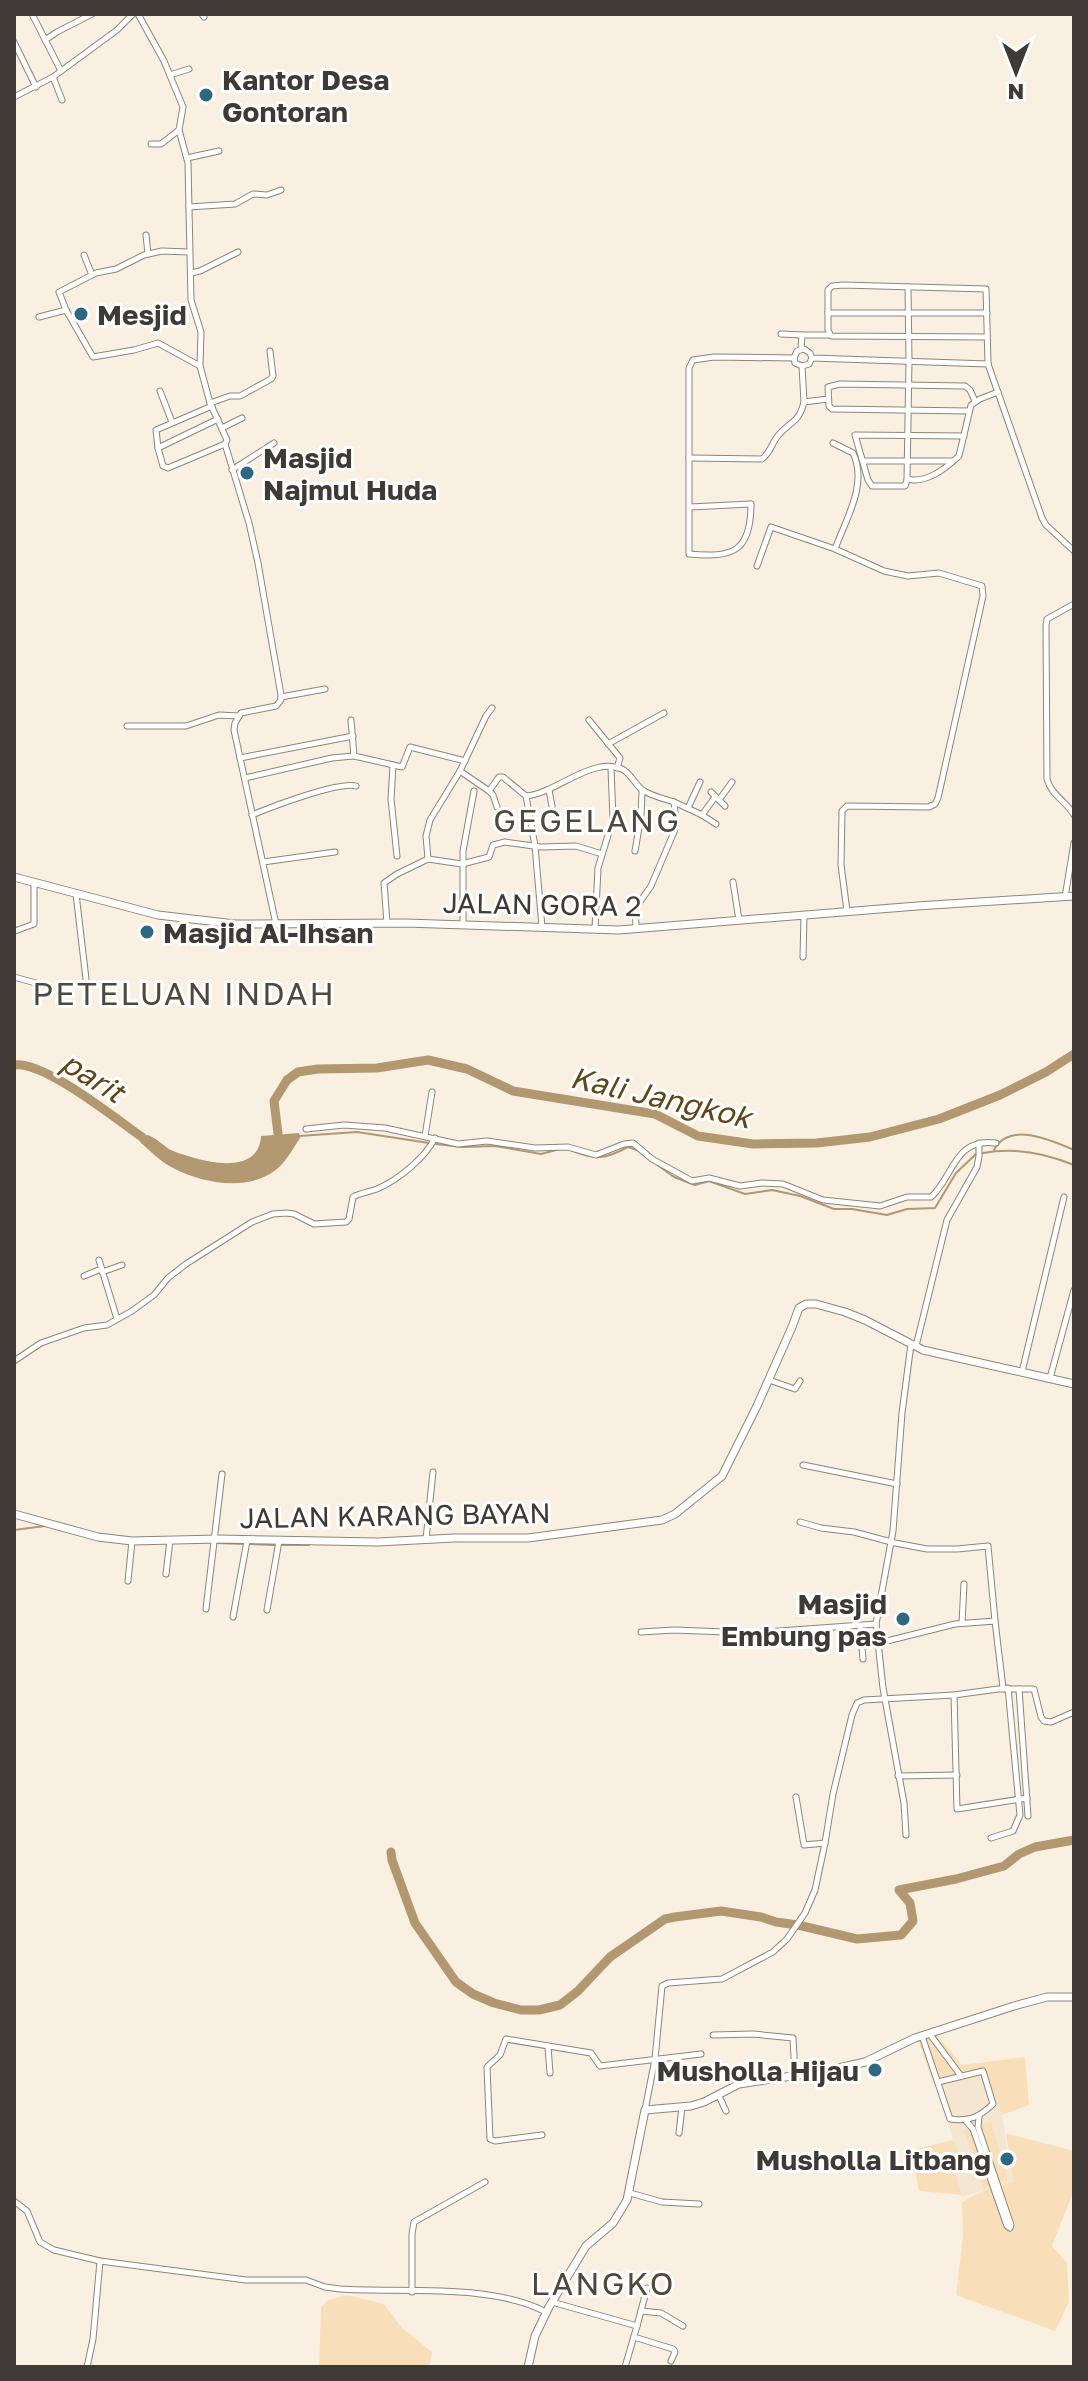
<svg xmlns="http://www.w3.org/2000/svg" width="1088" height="2381" font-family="'Golos Text',sans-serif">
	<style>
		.built { fill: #f4e6d1 }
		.green { fill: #f9dfb9 }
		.water { fill: #b19871 }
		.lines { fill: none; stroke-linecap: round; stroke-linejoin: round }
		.stream { stroke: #b19871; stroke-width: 2 }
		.river { stroke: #b19871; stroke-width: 9 }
		.street-casing { stroke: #8d8577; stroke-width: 7 }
		.secondary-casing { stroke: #8d8577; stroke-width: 9 }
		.street { stroke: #fff; stroke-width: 5 }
		.secondary { stroke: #fff; stroke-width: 7 }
		.poi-dot { fill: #2d6880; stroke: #fff; stroke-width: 3 }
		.labels { text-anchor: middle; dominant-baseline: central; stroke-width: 6; stroke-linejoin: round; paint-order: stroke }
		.poi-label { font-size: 28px; font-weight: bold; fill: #3e3a35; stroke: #fff; text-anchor: start }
		.street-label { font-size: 28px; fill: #3e3a35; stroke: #fff }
		.water-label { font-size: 30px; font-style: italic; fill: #604516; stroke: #fff }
		.quarter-label { font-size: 32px; letter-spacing: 2px; fill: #4f483c; stroke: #fff }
	</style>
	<rect width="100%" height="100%" fill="#faf0e2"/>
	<!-- built -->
	<path class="built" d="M984 2073 1002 2115 1013 2182 961 2197 962 2193 953 2167 963 2162 953 2140 938 2082Z"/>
	<!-- green -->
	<g class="green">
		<path d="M937 2035 962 2065 1025 2057 1029 2105 1002 2115 984 2071 933 2083 918 2040Z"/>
		<path d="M991 2121 1008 2180 983 2188 964 2130Z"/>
		<path d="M1006 2133 1074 2151V2190L1052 2246 1067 2263 1069 2302 1055 2331 956 2295 963 2236 962 2202 985 2190 1013 2182Z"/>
		<path d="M953 2140 962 2159 953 2164 962 2195 919 2191 910 2150Z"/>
		<path d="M347 2295 384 2304 402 2328 432 2352 429 2367H319L321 2307 328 2300Z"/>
	</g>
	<!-- water -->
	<path class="water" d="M299 1133 300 1138C292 1150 285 1164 273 1172 245 1191 203 1183 175 1169 162 1163 151 1152 140 1142L142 1137 148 1135C157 1139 162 1144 169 1149 174 1152 182 1154 188 1156 212 1164 259 1173 261 1136Z"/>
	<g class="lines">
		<!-- stream -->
		<g class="stream">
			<path d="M299 1136 357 1132 429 1143"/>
			<path d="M436 1144 462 1147 495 1146 541 1154 560 1149"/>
			<path d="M570 1150C595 1160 604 1160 628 1147L637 1150 674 1177 695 1185 709 1181 745 1194 772 1190 800 1196 834 1209H852L887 1215 907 1209 935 1208 956 1173 976 1154"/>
			<path d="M994 1150C1009 1121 1051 1140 1074 1150"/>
			<path d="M983 1153C1014 1147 1045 1153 1074 1165"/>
			<path d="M14 1530 45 1526"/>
			<path d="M216 1543 244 1544"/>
			<path d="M250 1544 275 1545"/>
			<path d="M280 1545H309"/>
		</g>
		<!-- river -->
		<g class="river">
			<path d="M14 1065C43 1060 116 1119 142 1137"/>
			<path d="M278 1134 274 1101 287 1080 298 1072 318 1069 377 1068 428 1060 467 1069 513 1091 655 1114 698 1136 753 1144 817 1143 870 1137 939 1119 1000 1095 1046 1072 1074 1054"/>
			<path d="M391 1852 392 1860 415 1923 456 1982 473 1994 494 2003 521 2010H539L560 2005 578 1991 610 1957 665 1919 675 1917 721 1911 761 1917 776 1922 798 1925 857 1939 901 1935 913 1921 910 1903 899 1890 956 1879 1004 1866 1019 1854 1035 1847 1074 1840"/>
		</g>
		<!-- street casing -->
		<g class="street-casing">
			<g id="street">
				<path d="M32 14 60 69"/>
				<path d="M138 14 164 61 183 107 179 130 188 163 191 300 201 332 200 366 210 403 227 440 225 444 249 523 258 563 281 695V700L276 706 241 713 235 723 234 730 276 924"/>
				<path d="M202 14 204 17"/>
				<path d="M45 40 57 32 92 14"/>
				<path d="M14 42 36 87"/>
				<path d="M170 75 189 69"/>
				<path d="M53 77 62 100"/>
				<path d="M14 97 53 77 117 30 133 14"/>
				<path d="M151 144H161L179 130"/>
				<path d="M187 158 219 151"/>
				<path d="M189 207 235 204 253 194 267 195 281 190"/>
				<path d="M146 235 148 254"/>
				<path d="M189 252 162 251 144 255 116 269 96 273 59 292 66 310 93 357 134 350 158 343 200 366"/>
				<path d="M84 255 92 275"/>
				<path d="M191 273 200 271 238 252"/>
				<path d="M908 287 909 361 907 479C926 484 945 469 959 456L971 405 980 399 998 392"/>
				<path d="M828 313H987"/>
				<path d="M39 317 66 310"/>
				<path d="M781 334 802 335"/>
				<path d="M987 337 831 336 828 330V290L832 286 843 285 986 289 988 363"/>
				<path d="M801 349 802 335H828"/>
				<path d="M812 358 809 364 802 366 795 363 794 358 797 351 804 349 810 353 812 358 988 364 1042 518 1046 525 1074 551"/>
				<path d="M802 366 804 402 828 399"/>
				<path d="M160 391 172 422"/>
				<path d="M210 403 230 396H240L271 379 273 376 270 351"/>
				<path d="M212 406 156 430 158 448 163 466 168 468 225 444"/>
				<path d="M969 411 832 409 829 406 828 387 840 384 965 386 970 390 975 401"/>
				<path d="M222 428 242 418"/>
				<path d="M833 443 853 453C868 484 846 519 835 549"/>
				<path d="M158 448 218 419"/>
				<path d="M689 458 762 459C770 453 771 445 777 437 788 422 799 424 804 402"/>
				<path d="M864 461H953"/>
				<path d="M232 470 274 443"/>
				<path d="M907 480 905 486H872L868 480 855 435 964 436"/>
				<path d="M690 507 751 504C751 552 733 558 689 554V368L693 360 714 357 794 358"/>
				<path d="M757 566 771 527 835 549 884 571 908 576 939 573 982 586 983 596 938 798 935 804 929 807 847 806 842 811 841 865 847 911"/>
				<path d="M1074 604 1047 619 1046 625 1047 779C1051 795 1066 801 1074 815"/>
				<path d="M281 697 325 689"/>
				<path d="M351 720 354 756 402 767 410 747 465 761"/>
				<path d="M589 720 620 758 617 768"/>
				<path d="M127 726H186L219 715 239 716"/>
				<path d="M608 744 664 713"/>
				<path d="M240 758 353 736"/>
				<path d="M393 765 391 799 397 856"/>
				<path d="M460 771 489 791 499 777H503L526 796 535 846 542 927"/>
				<path d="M245 778 332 758 353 756"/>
				<path d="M549 790 552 806"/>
				<path d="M489 791 493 795 497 807"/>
				<path d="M711 792 725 806"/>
				<path d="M526 796C557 793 592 756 622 769 632 774 635 786 644 791 652 796 665 799 674 802L676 822 674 832 651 886 635 909 636 925 634 929"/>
				<path d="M719 800 732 782"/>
				<path d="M674 802 702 815 715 797"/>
				<path d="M688 808 700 782"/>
				<path d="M252 815C271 807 339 781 356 786"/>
				<path d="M702 815 716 824"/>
				<path d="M635 851 641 816 642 791"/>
				<path d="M428 859 426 836 430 820 460 771 486 716 492 708"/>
				<path d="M263 862 335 852"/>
				<path d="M733 882 739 920"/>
				<path d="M76 894 86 979"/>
				<path d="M1065 897 1074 843"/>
				<path d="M387 923 384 883 397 874 428 859 462 864 489 857 493 845 505 842 541 847 576 846 602 854"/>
				<path d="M463 925V851L474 791"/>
				<path d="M595 929 598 868 613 819 611 768"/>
				<path d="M15 931 34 924V882"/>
				<path d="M803 957 804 916"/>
				<path d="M14 977 43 985"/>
				<path d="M306 1129 344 1125 385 1128 458 1144 487 1141 535 1148 568 1147 596 1155 624 1144 633 1143 652 1159 692 1181 709 1178 740 1186 762 1183 783 1184 823 1200 880 1206 907 1197H931C953 1178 954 1137 996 1143"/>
				<path d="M425 1136 432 1092"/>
				<path d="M99 1260 117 1319"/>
				<path d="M102 1272 122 1265"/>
				<path d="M84 1276 101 1269"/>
				<path d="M916 1346 947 1220 977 1167 979 1156V1143"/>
				<path d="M14 1361 41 1343 84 1328 107 1325 132 1311 154 1295 168 1278 186 1264 252 1222 273 1214 286 1213 294 1214 314 1224 346 1222 349 1219 353 1197C360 1193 369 1192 377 1189 398 1180 425 1158 435 1138"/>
				<path d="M1022 1372 1064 1197"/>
				<path d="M1050 1378 1074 1290"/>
				<path d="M769 1380 795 1389 800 1381"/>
				<path d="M803 1465 897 1484"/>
				<path d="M800 1522 821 1528 854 1532 895 1543 927 1549H957L988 1546 995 1621"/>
				<path d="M426 1539 433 1472"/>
				<path d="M166 1574 170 1540"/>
				<path d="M128 1581 132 1541"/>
				<path d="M206 1609 222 1474"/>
				<path d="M267 1610 279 1541"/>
				<path d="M233 1617 247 1541"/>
				<path d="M962 1623 964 1584"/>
				<path d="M860 1626 863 1659"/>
				<path d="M641 1632 674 1630 752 1633 876 1624"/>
				<path d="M879 1643 955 1624 995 1621 1003 1688"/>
				<path d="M1019 1689 1028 1816"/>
				<path d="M954 1695 998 1689H1034L1041 1717 1044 1721 1051 1722 1074 1712"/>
				<path d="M898 1776 957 1775"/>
				<path d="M796 1797 804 1845 825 1843"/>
				<path d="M906 1835 904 1803 883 1688 876 1624 893 1531 902 1413 911 1344"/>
				<path d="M991 1838 1013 1831 1020 1815 1008 1688"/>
				<path d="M929 2033 961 2076"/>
				<path d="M713 2035 753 2034 793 2038 795 2076"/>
				<path d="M922 2036 950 2119C970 2122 979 2117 993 2104L983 2071 938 2082"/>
				<path d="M548 2047 550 2073"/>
				<path d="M718 2094 726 2111"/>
				<path d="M645 2110 655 2059 662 1986 668 1983 722 1979 773 1952 787 1939 805 1913 815 1890 825 1843 833 1794 852 1715 857 1703 864 1700 954 1695 957 1809 1027 1798"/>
				<path d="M966 2121 973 2129 1007 2226 1010 2228 1011 2225 978 2127 979 2117"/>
				<path d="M679 2133 682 2107"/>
				<path d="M542 2135 495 2141 490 2139 487 2067 500 2055 506 2039 591 2053 600 2066 701 2054"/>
				<path d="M630 2193 662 2202 699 2204"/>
				<path d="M14 2201 27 2211 40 2242 54 2250 100 2261 246 2280H306L325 2287 340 2289C402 2293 491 2283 546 2312"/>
				<path d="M412 2292V2234L414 2222 485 2182"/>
				<path d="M552 2302 637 2326 625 2367"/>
				<path d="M641 2311 661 2313 683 2326"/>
				<path d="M637 2326 647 2288"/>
				<path d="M634 2337 673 2349 675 2352 671 2361"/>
				<path d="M87 2367 93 2339 100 2261"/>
			</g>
		</g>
		<!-- secondary casing -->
		<g class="secondary-casing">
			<g id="secondary">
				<path d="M14 877 158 915 235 924 406 923 619 930 917 906 1074 896"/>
				<path d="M14 1514 98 1537 132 1541 218 1539 378 1542 454 1538H528L662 1520 675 1514 722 1476 757 1406 792 1327 799 1308 806 1304H816L845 1312 865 1320 923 1350 1074 1384"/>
				<path d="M528 2367 535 2336 549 2307 586 2246 613 2223 627 2200 645 2110 691 2106 704 2102 739 2084 825 2071 865 2062 915 2038 1014 2006 1047 1997H1074"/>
			</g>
		</g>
		<!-- street -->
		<use href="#street" class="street"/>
		<!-- secondary -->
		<use href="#secondary" class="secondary"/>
	</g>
	<!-- markers -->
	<g class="poi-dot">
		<circle cx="206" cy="95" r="8"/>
		<circle cx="81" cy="314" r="8"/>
		<circle cx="247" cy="473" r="8"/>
		<circle cx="147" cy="932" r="8"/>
		<circle cx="903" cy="1619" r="8"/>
		<circle cx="875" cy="2070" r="8"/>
		<circle cx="1007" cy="2159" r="8"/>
	</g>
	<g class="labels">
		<!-- poi labels -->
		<g class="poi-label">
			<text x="222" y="79">Kantor Desa<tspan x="222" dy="32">Gontoran</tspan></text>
			<text x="97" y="314">Mesjid</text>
			<text x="263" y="457">Masjid<tspan x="263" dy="32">Najmul Huda</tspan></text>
			<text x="163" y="932">Masjid Al-Ihsan</text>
			<text x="887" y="1603" text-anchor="end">Masjid<tspan x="887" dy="32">Embung pas</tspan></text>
			<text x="859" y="2070" text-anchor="end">Musholla Hijau</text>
			<text x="991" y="2159" text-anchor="end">Musholla Litbang</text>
		</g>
		<!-- street labels -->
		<g class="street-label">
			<text transform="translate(542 904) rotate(1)">JALAN GORA 2</text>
			<text transform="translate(395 1515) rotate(-1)">JALAN KARANG BAYAN</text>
		</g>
		<!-- water labels -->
		<g class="water-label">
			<text transform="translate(93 1077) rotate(32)">parit</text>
			<text transform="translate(661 1097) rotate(13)">Kali Jangkok</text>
		</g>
		<!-- quarter labels -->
		<g class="quarter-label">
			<text x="587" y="820">GEGELANG</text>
			<text x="184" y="993">PETELUAN INDAH</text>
			<text x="603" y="2283">LANGKO</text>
		</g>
	</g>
	<!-- border -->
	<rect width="1088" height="2381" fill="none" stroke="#3e3a35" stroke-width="32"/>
	<!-- north arrow -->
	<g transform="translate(1016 72) rotate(180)" stroke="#ffffff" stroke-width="6" paint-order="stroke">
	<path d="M0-6L14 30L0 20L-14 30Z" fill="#3e3a35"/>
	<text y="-12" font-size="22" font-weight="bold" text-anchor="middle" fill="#3e3a35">N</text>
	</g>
</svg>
